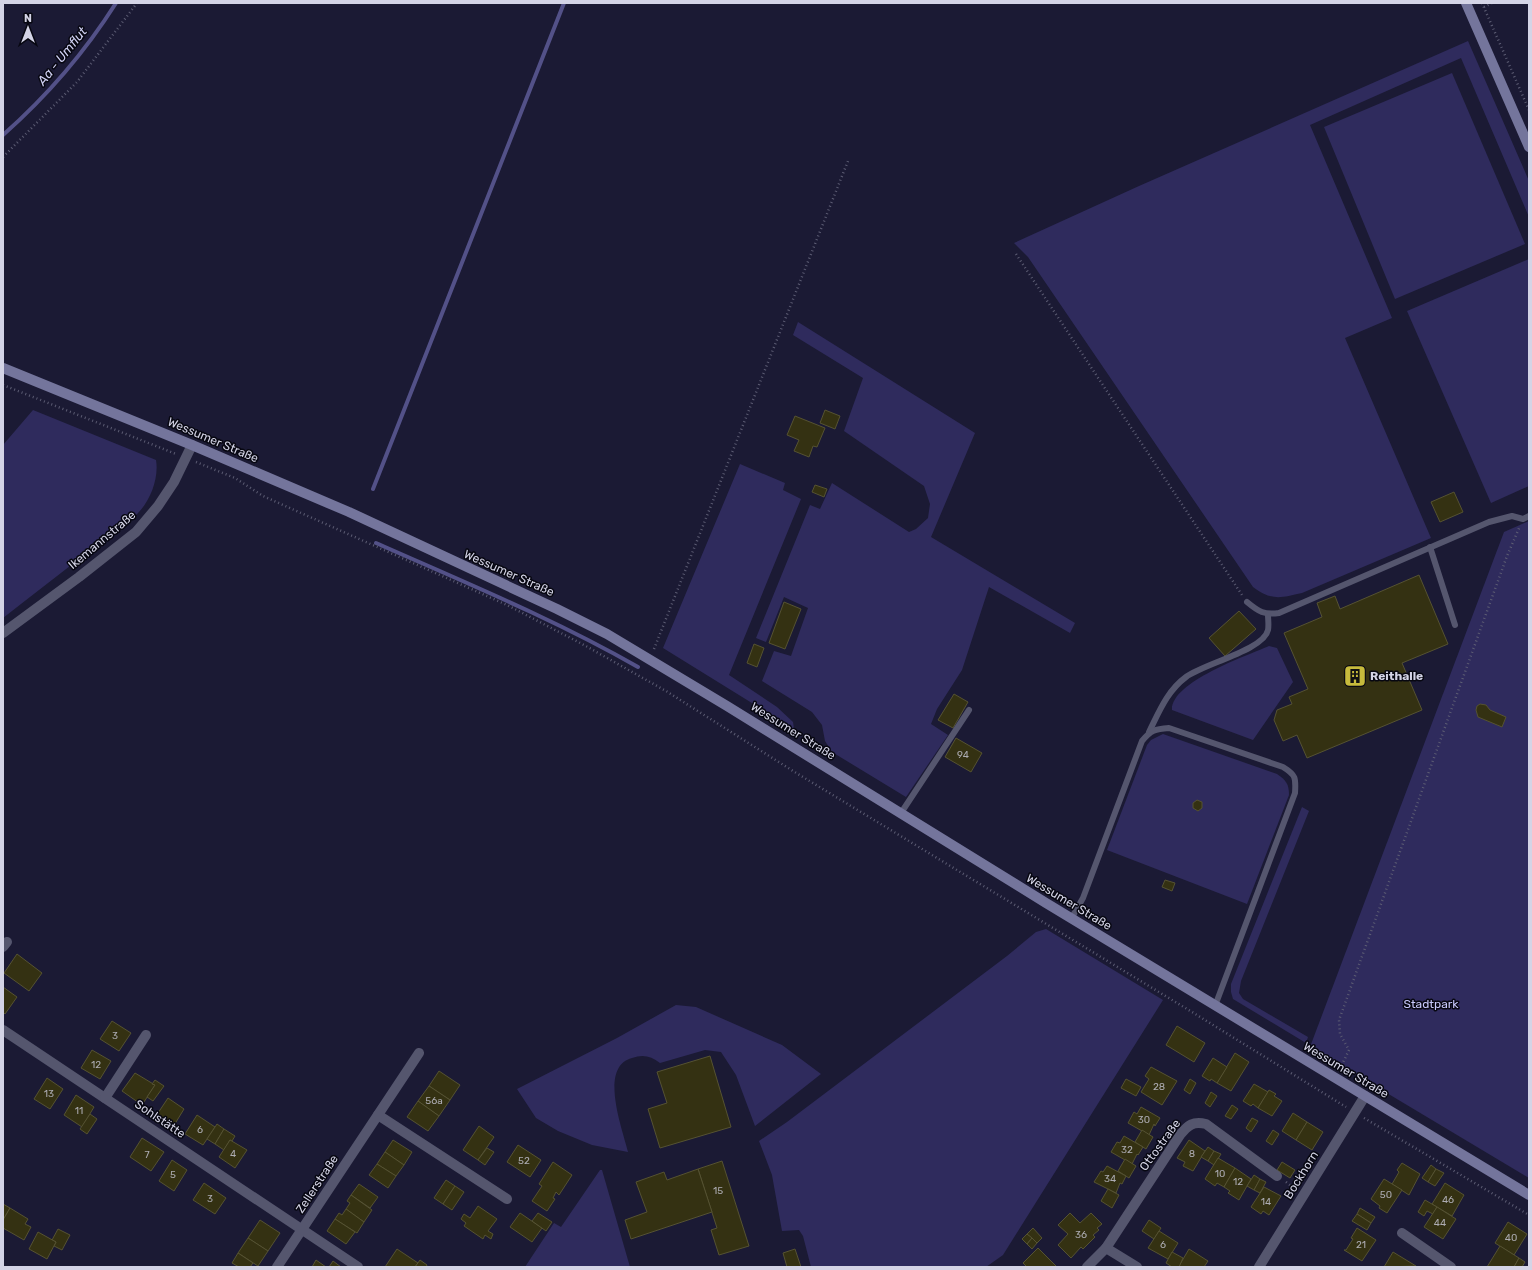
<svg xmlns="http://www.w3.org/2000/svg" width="1532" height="1270" font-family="Rubik,sans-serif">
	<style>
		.green { fill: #2f2b5d }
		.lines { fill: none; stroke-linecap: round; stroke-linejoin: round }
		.stream { stroke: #535188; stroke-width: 4 }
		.building { fill: #343112; stroke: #555232 }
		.path { stroke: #5c5c73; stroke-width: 2.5; stroke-dasharray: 1 3; stroke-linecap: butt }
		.lane { stroke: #55566e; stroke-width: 6 }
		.street { stroke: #55566e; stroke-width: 10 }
		.secondary { stroke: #74759c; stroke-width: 10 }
		.labels { text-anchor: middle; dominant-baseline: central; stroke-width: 3; stroke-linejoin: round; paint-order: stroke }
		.number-label { font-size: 10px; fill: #acabb1 }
		.street-label { font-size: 12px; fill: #d4d4e6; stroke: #070711 }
		.poi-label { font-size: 12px; font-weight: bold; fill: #d4d4e6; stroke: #070711; text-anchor: start }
		.park-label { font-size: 12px; fill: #c8c9fc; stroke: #070711 }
		.water-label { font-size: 13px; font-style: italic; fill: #d0d1f3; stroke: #070711 }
	</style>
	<rect width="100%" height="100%" fill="#1b1a34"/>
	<!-- green -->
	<g class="green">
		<path d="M1468 41 1529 181V217L1461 58 1310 125 1392 318 1345 338 1431 538 1302 593C1280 598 1272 601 1253 587L1028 257 1014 243 1139 186Z"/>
		<path d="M1452 73 1525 244 1395 299 1324 127Z"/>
		<path d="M1529 259V486L1491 503 1407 311Z"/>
		<path d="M798 322 975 433 931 537 1075 623 1070 633 989 587 962 670 937 709 931 724 948 735 906 797 832 752 825 741 822 725 812 712 762 681 774 651 791 656 808 608 784 597 766 642 756 638 810 505 820 509 832 483 909 532 916 529 928 518 930 504 924 486 844 431 863 378 793 335Z"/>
		<path d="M33 410 156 460C159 477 151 500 138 513 126 527 110 536 95 547 64 570 34 594 3 618V445Z"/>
		<path d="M740 464 785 483 783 490 801 499 729 675 777 707 793 722 794 729 663 648Z"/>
		<path d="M1529 521V1178L1310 1047 1504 532Z"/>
		<path d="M1269 646 1277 648 1293 682 1253 740 1172 710C1171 682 1246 656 1269 646Z"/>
		<path d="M1163 734 1277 774C1286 780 1289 784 1289 795L1247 904 1107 850 1147 745 1151 740Z"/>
		<path d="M1302 807 1309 811 1241 981 1239 993 1243 999 1308 1037 1306 1043 1233 999 1231 992V984Z"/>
		<path d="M1046 929 1163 1000 1003 1255 986 1267H811L803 1236 799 1230 782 1231 772 1175 759 1141 787 1122 1007 956 1036 932Z"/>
		<path d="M676 1005 696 1007 782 1045 821 1074 755 1126 736 1075 721 1052 705 1050 660 1063C651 1056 643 1054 632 1058 598 1067 623 1130 628 1152L592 1145 558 1131 536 1118 517 1089 617 1038Z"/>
		<path d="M600 1170H602L630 1267H525L554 1223 561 1227Z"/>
	</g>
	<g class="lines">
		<!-- stream -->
		<g class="stream">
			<path d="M3 135C46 97 85 52 116 3"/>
			<path d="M373 489 564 3"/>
			<path d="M376 543C464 582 554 619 638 667"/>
		</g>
	</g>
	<!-- building -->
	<g class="building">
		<path d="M825 410 840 416 835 429 820 423Z"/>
		<path d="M795 416 825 428 817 447 813 446 809 457 794 451 799 440 787 435Z"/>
		<path d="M815 485 827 489 824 497 812 492Z"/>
		<path d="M1454 492 1463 512 1440 522 1431 502Z"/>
		<path d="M1419 575 1448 644 1402 663 1422 710 1307 758 1297 735 1283 741 1274 720 1277 710 1292 704 1289 697 1308 689 1284 633 1322 617 1317 603 1335 596 1340 609Z"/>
		<path d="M784 602 801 609 785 649 769 643Z"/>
		<path d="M1239 611 1256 629 1225 656 1209 638Z"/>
		<path d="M754 644 764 648 757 667 747 663Z"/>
		<path d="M954 694 968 702 953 728 938 720Z"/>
		<path d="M1480 704 1486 705 1490 710 1506 717 1502 727 1478 717 1476 710 1477 706Z"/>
		<path d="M956 738 982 753 971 772 945 757Z"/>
		<path d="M1197 800 1202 802V808L1198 811 1193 808V803Z"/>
		<path d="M1165 880 1175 883 1172 891 1162 887Z"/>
		<path d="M17 954 42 973 29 991 4 973Z"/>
		<path d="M3 987 17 997 5 1014 3 1012Z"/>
		<path d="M112 1021 131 1033 119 1051 100 1039Z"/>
		<path d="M1177 1026 1205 1043 1194 1062 1166 1045Z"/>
		<path d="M92 1050 111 1061 100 1079 81 1068Z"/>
		<path d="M1235 1053 1249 1062 1231 1091 1217 1083Z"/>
		<path d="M710 1056 731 1127 660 1148 648 1109 667 1103 657 1072Z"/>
		<path d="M1213 1058 1227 1067 1217 1083 1211 1079 1210 1081 1202 1076Z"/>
		<path d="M1151 1067 1177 1081 1162 1105 1141 1092 1149 1079 1145 1076Z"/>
		<path d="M439 1071 460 1085 450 1100 429 1086Z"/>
		<path d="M135 1073 155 1085 142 1105 122 1091Z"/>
		<path d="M47 1078 63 1089 50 1109 34 1099Z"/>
		<path d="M1126 1079 1141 1087 1136 1096 1121 1088Z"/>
		<path d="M1190 1079 1196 1083 1190 1094 1184 1090Z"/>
		<path d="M155 1080 164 1086 153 1101 147 1097 155 1085 152 1084Z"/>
		<path d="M1254 1084 1268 1092 1258 1108 1253 1104 1251 1106 1243 1101Z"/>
		<path d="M429 1086 450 1100 439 1116 418 1101Z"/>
		<path d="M1269 1090 1276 1094 1274 1096 1282 1101 1272 1116 1258 1108Z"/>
		<path d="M1211 1092 1217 1096 1210 1107 1205 1103Z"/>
		<path d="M76 1095 94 1107 82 1127 64 1115Z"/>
		<path d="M168 1098 184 1109 173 1127 156 1116Z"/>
		<path d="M418 1101 439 1116 428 1131 407 1117Z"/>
		<path d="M1232 1105 1238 1109 1231 1119 1225 1116Z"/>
		<path d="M1141 1107 1160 1118 1155 1126 1154 1124 1149 1135 1128 1123 1134 1112 1137 1114Z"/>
		<path d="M1293 1113 1307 1122 1296 1140 1282 1131Z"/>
		<path d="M90 1114 97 1119 87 1134 80 1129Z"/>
		<path d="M197 1115 215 1127 203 1145 185 1134Z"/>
		<path d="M1252 1118 1258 1121 1251 1132 1246 1128Z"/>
		<path d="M1307 1122 1323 1132 1312 1150 1296 1140Z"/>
		<path d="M217 1124 224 1129 215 1144 207 1139Z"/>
		<path d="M479 1126 494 1137 478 1160 463 1150Z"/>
		<path d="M224 1129 235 1136 232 1141 230 1140 224 1150 215 1144Z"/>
		<path d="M1142 1130 1153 1137 1146 1149 1135 1142Z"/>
		<path d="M1273 1130 1279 1134 1272 1145 1266 1141Z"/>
		<path d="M1124 1136 1143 1147 1138 1155 1137 1154 1132 1164 1111 1152 1117 1142 1120 1143Z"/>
		<path d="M142 1138 164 1152 151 1171 130 1157Z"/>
		<path d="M230 1140 247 1150 235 1168 219 1157Z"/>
		<path d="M393 1140 412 1152 404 1165 385 1152Z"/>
		<path d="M1189 1140 1205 1151 1193 1171 1183 1166 1185 1162 1177 1158Z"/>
		<path d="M518 1145 541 1160 530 1177 507 1162Z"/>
		<path d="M1208 1147 1214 1151 1208 1161 1201 1157Z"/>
		<path d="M487 1148 494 1152 485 1165 478 1160Z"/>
		<path d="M1214 1151 1221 1154 1214 1165 1208 1161Z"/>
		<path d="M385 1152 404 1165 396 1176 377 1164Z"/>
		<path d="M1218 1158 1235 1168 1224 1187 1217 1183 1215 1186 1205 1179Z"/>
		<path d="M1125 1159 1136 1166 1129 1178 1118 1171Z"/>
		<path d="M172 1160 187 1170 174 1191 159 1181Z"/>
		<path d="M722 1161 749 1246 719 1255 711 1230 717 1228 698 1169Z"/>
		<path d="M553 1162 572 1175 559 1195 556 1192 553 1198 555 1199 547 1211 532 1201 542 1186 539 1184Z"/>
		<path d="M1282 1162 1295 1170 1290 1178 1277 1170Z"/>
		<path d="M1402 1163 1420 1174 1409 1195 1392 1184 1399 1172 1397 1170Z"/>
		<path d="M377 1164 396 1176 388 1188 369 1175Z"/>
		<path d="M1431 1165 1436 1169 1428 1182 1422 1178Z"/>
		<path d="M1107 1166 1126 1176 1122 1184 1120 1183 1116 1193 1094 1182 1101 1171 1103 1172Z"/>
		<path d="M1235 1168 1251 1179 1239 1200 1228 1193 1230 1191 1224 1187Z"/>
		<path d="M698 1169 712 1212 631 1239 625 1220 647 1212 636 1182 664 1172 667 1180Z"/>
		<path d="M1436 1169 1444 1173 1435 1186 1428 1182Z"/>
		<path d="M1254 1175 1260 1179 1254 1190 1247 1186Z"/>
		<path d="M1260 1179 1266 1182 1260 1193 1254 1190Z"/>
		<path d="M1384 1179 1402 1190 1387 1213 1379 1208 1380 1206 1371 1199Z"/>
		<path d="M446 1180 455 1186 443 1204 434 1198Z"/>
		<path d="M204 1183 226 1198 215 1214 193 1200Z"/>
		<path d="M1445 1183 1464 1195 1452 1216 1432 1204Z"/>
		<path d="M359 1184 378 1197 370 1208 351 1195Z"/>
		<path d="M455 1186 464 1192 452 1210 443 1204Z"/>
		<path d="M1264 1187 1281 1196 1269 1215 1263 1211 1261 1214 1251 1207Z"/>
		<path d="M1108 1189 1119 1195 1112 1208 1101 1201Z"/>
		<path d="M351 1195 372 1210 364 1222 346 1209 350 1203 347 1201Z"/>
		<path d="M1425 1200 1437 1207 1433 1214 1427 1211 1424 1216 1418 1212Z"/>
		<path d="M3 1204 10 1208 3 1220Z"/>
		<path d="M478 1206 497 1219 488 1231 493 1234 491 1239 485 1235 483 1239 464 1226 466 1223 461 1219 464 1214 470 1218Z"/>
		<path d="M1437 1207 1456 1219 1443 1239 1424 1227Z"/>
		<path d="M10 1208 28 1219 25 1224 31 1227 24 1240 3 1228V1220Z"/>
		<path d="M1360 1208 1375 1217 1371 1223 1357 1214Z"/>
		<path d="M346 1209 364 1222 357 1233 335 1219 339 1213 342 1215Z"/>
		<path d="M520 1213 542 1228 532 1242 510 1227Z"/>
		<path d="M538 1213 552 1222 546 1231 532 1221Z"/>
		<path d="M1070 1213 1080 1223 1091 1213 1102 1224 1097 1228 1099 1230 1093 1235 1095 1237 1083 1249 1081 1247 1071 1258 1058 1245 1068 1234 1058 1225Z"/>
		<path d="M1357 1214 1371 1223 1367 1230 1352 1221Z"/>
		<path d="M335 1219 355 1232 346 1244 327 1231Z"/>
		<path d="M260 1220 280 1233 268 1251 248 1238Z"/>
		<path d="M1149 1220 1161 1228 1154 1239 1142 1231Z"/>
		<path d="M1508 1222 1527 1234 1514 1255 1495 1243Z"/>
		<path d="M1033 1228 1042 1238 1037 1243 1027 1234Z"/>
		<path d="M1357 1228 1376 1240 1362 1261 1344 1250H1346L1353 1239 1351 1238Z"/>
		<path d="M58 1229 70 1235 62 1250 54 1246 56 1242 52 1240Z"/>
		<path d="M1159 1231 1178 1243 1168 1259 1148 1248Z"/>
		<path d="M38 1232 56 1242 47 1259 29 1249Z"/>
		<path d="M1027 1234 1032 1238 1027 1244 1022 1239Z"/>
		<path d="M248 1238 268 1251 258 1266 238 1253Z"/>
		<path d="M1032 1238 1037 1243 1032 1249 1027 1244Z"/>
		<path d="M1500 1246 1519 1258 1514 1267H1487Z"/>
		<path d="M1038 1248 1057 1267H1027L1023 1263Z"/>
		<path d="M397 1249 418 1263 415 1267H385Z"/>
		<path d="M795 1249 801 1267H787L783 1253Z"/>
		<path d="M1189 1249 1208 1261 1204 1267H1180L1179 1266Z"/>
		<path d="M1172 1252 1183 1258 1179 1267H1172L1166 1263Z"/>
		<path d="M1393 1252 1416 1266 1384 1267Z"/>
		<path d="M238 1253 253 1263 250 1267H239L232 1263Z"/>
		<path d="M1519 1258 1525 1262 1522 1267H1514Z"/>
		<path d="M316 1260 326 1267H312Z"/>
		<path d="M420 1260 427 1265 426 1267H415Z"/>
		<path d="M333 1261 341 1267H329Z"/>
	</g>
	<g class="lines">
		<!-- path -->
		<g class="path">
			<path d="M1482 3 1529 110"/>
			<path d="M1484 7 1492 3"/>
			<path d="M3 157 77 82 137 3"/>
			<path d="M1016 254 1242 595"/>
			<path d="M3 385 176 454"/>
			<path d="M196 462 235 478 263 496 507 605 584 645 666 691 793 771 1192 1012 1346 1107"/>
			<path d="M654 649 848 161"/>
			<path d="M1340 1069 1349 1050 1340 1034 1339 1020 1507 556 1520 526"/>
			<path d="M1364 1118 1529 1215"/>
			<path d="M1286 1182 1295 1189"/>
		</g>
		<!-- lane -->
		<g class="lane">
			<path d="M1430 547 1455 625"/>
			<path d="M1247 602C1259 612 1264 615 1279 613L1489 522 1512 516 1523 519 1529 516"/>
			<path d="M1149 732C1159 712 1167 691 1186 677 1203 664 1264 650 1268 630 1269 625 1268 619 1268 615"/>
			<path d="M901 813 969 710"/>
			<path d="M1071 919 1083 898 1142 741C1151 730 1155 729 1169 728L1283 767C1296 775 1296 778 1295 793L1215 1006"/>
		</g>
		<!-- street -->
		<g class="street">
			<path d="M3 633 79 577 136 532 158 506 174 482 192 445"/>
			<path d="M3 947 7 942"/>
			<path d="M3 1030 358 1267"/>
			<path d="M105 1098 146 1035"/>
			<path d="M378 1115 507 1199"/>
			<path d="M1402 1233 1451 1267"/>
			<path d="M1106 1248 1180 1135C1188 1125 1193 1121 1206 1124L1277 1176"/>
			<path d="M277 1267 419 1053"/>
			<path d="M1087 1267 1106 1248 1137 1267"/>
			<path d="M1259 1267 1365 1096"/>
		</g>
		<!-- secondary -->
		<g class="secondary">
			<path d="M1466 3 1529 147"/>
			<path d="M3 368 192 445 349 512 557 609 607 634 727 706 1046 903 1529 1195"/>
		</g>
	</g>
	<!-- icons -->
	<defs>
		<g id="building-square" transform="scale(1.15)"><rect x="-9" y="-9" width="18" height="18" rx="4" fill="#c7bb3c" stroke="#070711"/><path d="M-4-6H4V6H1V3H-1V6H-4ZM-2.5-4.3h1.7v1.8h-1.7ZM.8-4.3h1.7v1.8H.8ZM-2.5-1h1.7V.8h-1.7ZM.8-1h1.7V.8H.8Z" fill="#111"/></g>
	</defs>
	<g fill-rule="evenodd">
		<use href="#building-square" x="1355" y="676"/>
	</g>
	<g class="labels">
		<!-- number labels -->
		<g class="number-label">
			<text x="963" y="755">94</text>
			<text x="115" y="1036">3</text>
			<text x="96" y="1065">12</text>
			<text x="1159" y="1087">28</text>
			<text x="49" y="1094">13</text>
			<text x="434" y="1101">56a</text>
			<text x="79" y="1111">11</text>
			<text x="1144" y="1120">30</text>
			<text x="200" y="1130">6</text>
			<text x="1127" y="1150">32</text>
			<text x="233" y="1154">4</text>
			<text x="1192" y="1154">8</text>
			<text x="147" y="1155">7</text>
			<text x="524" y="1161">52</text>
			<text x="1220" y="1174">10</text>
			<text x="173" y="1175">5</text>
			<text x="1110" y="1179">34</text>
			<text x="1238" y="1182">12</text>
			<text x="718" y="1191">15</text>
			<text x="1386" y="1195">50</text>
			<text x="210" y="1199">3</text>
			<text x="1448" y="1200">46</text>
			<text x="1266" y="1202">14</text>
			<text x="1440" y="1223">44</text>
			<text x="1081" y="1235">36</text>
			<text x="1511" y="1238">40</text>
			<text x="1163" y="1245">6</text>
			<text x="1361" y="1245">21</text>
		</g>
		<!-- street labels -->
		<g class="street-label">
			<text transform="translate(213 440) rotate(23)">Wessumer Straße</text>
			<text transform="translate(102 540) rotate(-40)">Ikemannstraße</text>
			<text transform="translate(509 573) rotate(24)">Wessumer Straße</text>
			<text transform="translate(793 731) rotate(32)">Wessumer Straße</text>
			<text transform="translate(1069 902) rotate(31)">Wessumer Straße</text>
			<text transform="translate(1346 1070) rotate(31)">Wessumer Straße</text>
			<text transform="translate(160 1119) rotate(34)">Sohlstätte</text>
			<text transform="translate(1160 1145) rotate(-54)">Ottostraße</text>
			<text transform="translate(1301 1175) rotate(-58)">Bockhorn</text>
			<text transform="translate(317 1184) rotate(-57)">Zellerstraße</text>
		</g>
		<!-- poi labels -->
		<g class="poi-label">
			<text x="1370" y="676">Reithalle</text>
		</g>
		<!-- park labels -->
		<g class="park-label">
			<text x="1431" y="1004">Stadtpark</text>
		</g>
		<!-- water labels -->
		<g class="water-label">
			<text transform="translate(62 56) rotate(-51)">Aa - Umflut</text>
		</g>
	</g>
	<!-- border -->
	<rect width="1532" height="1270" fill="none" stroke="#d4d4e6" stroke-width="8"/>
	<!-- north arrow -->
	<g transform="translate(28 28)" stroke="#070711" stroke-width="3" paint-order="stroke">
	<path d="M0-3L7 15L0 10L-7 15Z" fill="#d4d4e6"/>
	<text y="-6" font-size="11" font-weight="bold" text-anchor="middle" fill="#d4d4e6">N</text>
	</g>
</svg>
